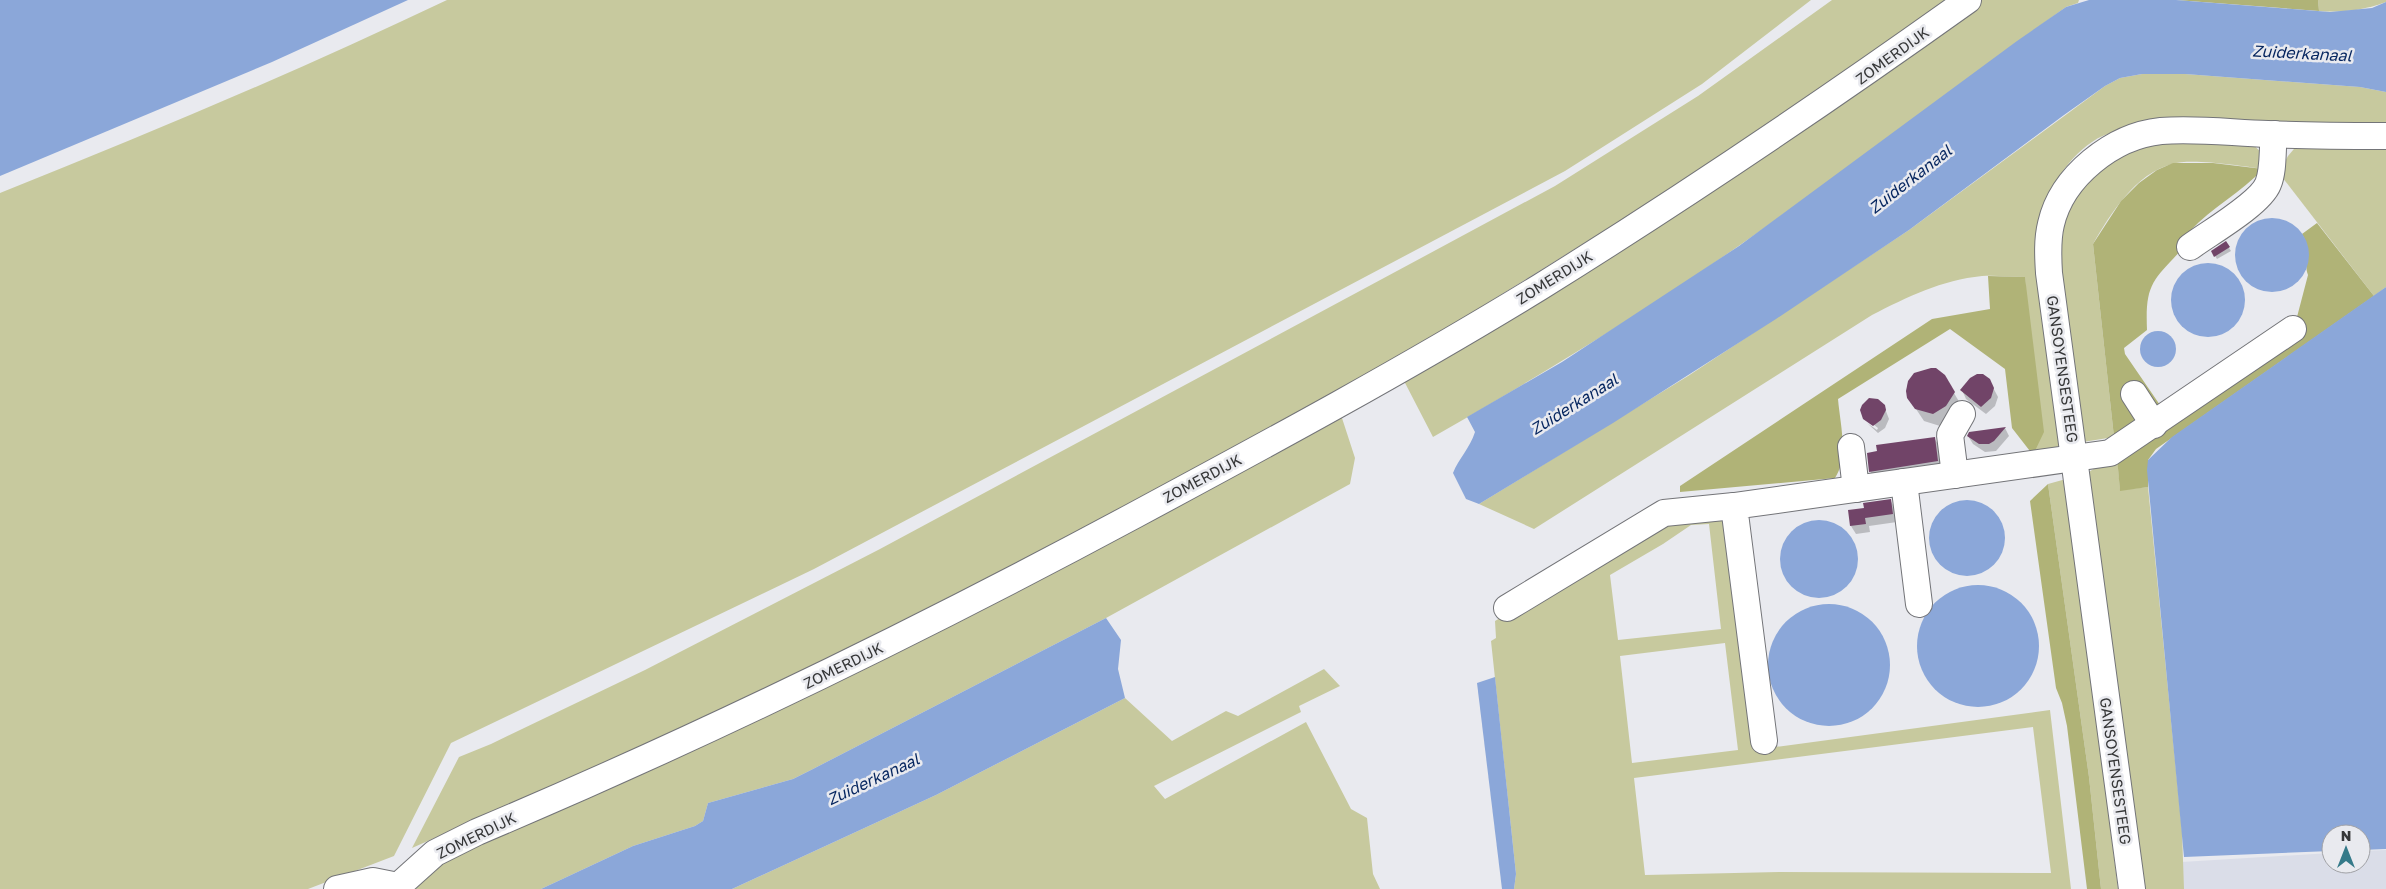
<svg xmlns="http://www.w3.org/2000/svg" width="2386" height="889" font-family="'Golos Text',sans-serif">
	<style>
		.built { fill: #dadde8 }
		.green { fill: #c7c99e; fill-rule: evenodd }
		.forest { fill: #b0b377 }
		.water { fill: #8ba7d9 }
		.shadow { fill: #0003 }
		.building { fill: #714468 }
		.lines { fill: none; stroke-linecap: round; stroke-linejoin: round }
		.minor-casing { stroke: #737478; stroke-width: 28 }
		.minor { stroke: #fff; stroke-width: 26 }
		.labels { text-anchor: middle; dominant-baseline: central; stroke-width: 5; stroke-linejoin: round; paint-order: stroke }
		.street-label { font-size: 15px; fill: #363738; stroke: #e9eaef }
		.water-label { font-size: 16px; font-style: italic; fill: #05255f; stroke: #e9eaef }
	</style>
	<rect width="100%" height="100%" fill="#e9eaef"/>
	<!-- built -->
	<path class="built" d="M2386 850V889H2152L2149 864 2331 853V864H2361V851Z"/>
	<!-- green -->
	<g class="green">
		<path d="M447 0H1811L1702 84 1565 171 814 569 451 743 394 856 308 889H0V193C151 133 300 70 447 0Z"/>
		<path d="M1832 0H1949L1659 197 1426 341 1316 402 1095 523 873 638 711 715 412 848 459 757 491 744 645 670 880 549 1555 186 1698 96Z"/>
		<path d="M1980 0H2079L2078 3 2066 7C1957 85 1850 168 1740 245 1641 314 1538 377 1433 437L1403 379Z"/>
		<path d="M2318 0H2386V2C2365 10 2341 13 2319 11Z"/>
		<path d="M2142 74H2185L2360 87 2386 92V130L2141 126C2124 130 2106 132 2092 142 2065 160 2045 195 2038 226L2061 444 2050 452 2033 455 2035 450 2025 277C2011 277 1996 275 1982 276 1942 280 1907 297 1872 315L1534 529 1479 504 1688 376 1909 230 2105 86 2120 78Z"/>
		<path d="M2171 140H2248L2263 154V169C2241 166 2192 158 2172 164 2135 174 2111 213 2093 244L2114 437 2083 442 2058 240 2072 199 2120 153Z"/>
		<path d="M2299 143 2386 145V287L2374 296 2279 173 2288 156Z"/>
		<path d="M1341 415 1355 458 1350 484 1106 618 811 770 793 779 708 803 703 821 695 826 633 846 541 889H404L446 858Z"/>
		<path d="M2117 455 2120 490 2148 487 2182 831 2184 889H2142L2087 473Z"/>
		<path d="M2066 479 2118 889H2101L2089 777 2048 484Z"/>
		<path d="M1730 505 1753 750 2050 710 2071 889H1514L1516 874 1491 641 1496 638 1495 621 1692 507ZM1709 524 1721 629 1618 640 1610 575 1663 544 1691 525ZM1725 643 1738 750 1632 763 1620 656ZM2033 727 2051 873 1779 872 1645 875 1634 778Z"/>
		<path d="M1324 669 1340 686 1299 706 1301 712 1154 786 1165 799 1306 722 1351 809 1367 818 1373 874 1380 889H732L936 795 1125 698 1172 741 1226 711 1238 716Z"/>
	</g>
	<!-- forest -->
	<g class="forest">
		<path d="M2176 0H2318L2319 11Z"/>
		<path d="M2173 163H2213L2263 169C2242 192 2212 207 2190 231 2186 235 2187 243 2183 248 2153 281 2145 283 2147 330L2124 348 2125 354 2162 408 2114 437 2093 244 2121 201 2139 183 2157 170Z"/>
		<path d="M2317 223 2374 296 2156 449 2148 460V487L2120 491 2117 457 2289 332 2297 317 2308 275C2303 263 2312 252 2302 234Z"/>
		<path d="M1988 276 2025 277 2044 432 2033 455 2012 428 2005 369 1950 329 1838 399C1840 423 1849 457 1835 478L1680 492V486L1932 319 1990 309Z"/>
		<path d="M2048 484 2089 777 2101 889H2087L2067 726 2062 703 2056 688 2030 501Z"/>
	</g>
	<!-- water -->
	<g class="water">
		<path d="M0 0H408L272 62 0 176Z"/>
		<path d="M2089 0H2176L2330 12 2372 8 2386 2V92L2360 87 2185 74H2142L2120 78 2105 86 2064 115 1909 230 1776 319 1613 423 1479 504 1466 499 1453 473C1459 458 1470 448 1475 432L1467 417 1562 362 1739 246 2017 41 2066 7Z"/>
		<circle cx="2272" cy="255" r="37"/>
		<circle cx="2208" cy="300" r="37"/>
		<path d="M2386 287V849L2361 850V834H2331V851L2184 857 2147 470 2148 460 2172 437Z"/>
		<circle cx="2158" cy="349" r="18"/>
		<circle cx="1967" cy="538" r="38"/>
		<circle cx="1819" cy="559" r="39"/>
		<circle cx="1978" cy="646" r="61"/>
		<circle cx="1829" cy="665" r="61"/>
		<path d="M1106 618 1121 640 1118 669 1125 698 936 795 732 889H541L633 846 695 826 703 821 708 803 793 779 811 770Z"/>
		<path d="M1495 677 1516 874 1514 889H1502L1477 683Z"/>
	</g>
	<!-- shadow -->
	<g class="shadow">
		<path d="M2226 243 2231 251 2217 259 2212 251Z"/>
		<path d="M1944 376 1961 405 1940 426 1924 421 1908 397Z"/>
		<path d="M1989 380 1998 397 1995 406 1986 414 1966 399 1962 390Z"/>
		<path d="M1884 406 1889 419 1885 428 1878 433 1867 423 1877 430 1878 428 1865 418Z"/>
		<path d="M2005 428 2009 436 1996 451 1985 452 1973 444 1968 436 1970 433Z"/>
		<path d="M1934 438 1942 450 1944 473 1877 484 1870 471 1878 453Z"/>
		<path d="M1890 500 1895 508 1897 522 1869 526 1870 532 1856 534 1851 526 1849 511 1865 509Z"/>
	</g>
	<!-- building -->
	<g class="building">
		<path d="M2226 241 2230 247 2214 257 2211 251Z"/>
		<path d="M1931 368H1936L1945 375 1955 392 1946 406 1933 414 1915 409 1907 398 1906 391 1908 381 1914 373Z"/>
		<path d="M1977 374H1983L1990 379 1994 388 1991 398 1981 407 1960 390 1970 378Z"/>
		<path d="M1869 398 1878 399 1885 405 1886 410 1881 420 1873 426 1863 419 1860 410 1862 405Z"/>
		<path d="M2006 427 1994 441 1989 444H1979L1967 436 1969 432Z"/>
		<path d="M1935 437 1938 461 1869 472 1867 453 1877 451 1876 445Z"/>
		<path d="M1891 499 1893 514 1865 518 1866 524 1850 526 1848 510 1864 508 1863 503Z"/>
	</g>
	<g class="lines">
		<!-- minor casing -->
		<g class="minor-casing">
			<g id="minor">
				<path d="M2190 247C2209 233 2260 204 2268 184 2274 170 2272 149 2274 134"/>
				<path d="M2134 394 2154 425"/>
				<path d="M1851 447 1856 489"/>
				<path d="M1955 475 1950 435 1962 414"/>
				<path d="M1904 482 1919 604"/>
				<path d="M1507 608 1664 513 1734 506"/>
				<path d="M1764 741 1734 506 2110 453 2293 329"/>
				<path d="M337 889 373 881 398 886"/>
				<path d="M395 889 435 853 477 832C702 737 921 630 1135 515 1271 442 1408 368 1540 287 1686 196 1828 100 1968 0"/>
				<path d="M2132 889 2049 273C2048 257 2047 240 2051 224 2062 176 2113 136 2161 131 2196 128 2233 133 2268 134 2307 136 2347 136 2386 136"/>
			</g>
		</g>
		<!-- minor -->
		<use href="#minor" class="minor"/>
	</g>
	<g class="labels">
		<!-- street labels -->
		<g class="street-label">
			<text transform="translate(1892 55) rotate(-36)">ZOMERDIJK</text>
			<text transform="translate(1554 277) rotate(-32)">ZOMERDIJK</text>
			<text transform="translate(2063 369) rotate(82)">GANSOYENSESTEEG</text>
			<text transform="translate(1202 478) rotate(-28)">ZOMERDIJK</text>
			<text transform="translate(843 665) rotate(-26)">ZOMERDIJK</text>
			<text transform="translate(2116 771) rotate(82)">GANSOYENSESTEEG</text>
			<text transform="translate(476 835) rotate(-26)">ZOMERDIJK</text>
		</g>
		<!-- water labels -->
		<g class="water-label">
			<text transform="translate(2302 53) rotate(3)">Zuiderkanaal</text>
			<text transform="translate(1910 179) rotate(-38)">Zuiderkanaal</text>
			<text transform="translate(1574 404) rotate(-32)">Zuiderkanaal</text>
			<text transform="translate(873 779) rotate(-25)">Zuiderkanaal</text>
		</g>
	</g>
	<!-- north arrow -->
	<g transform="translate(2346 849)"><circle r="24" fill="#e9eaef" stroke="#a1a2a6"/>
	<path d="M0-4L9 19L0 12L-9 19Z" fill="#357a89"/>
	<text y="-8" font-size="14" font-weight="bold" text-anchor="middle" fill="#363738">N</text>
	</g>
</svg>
